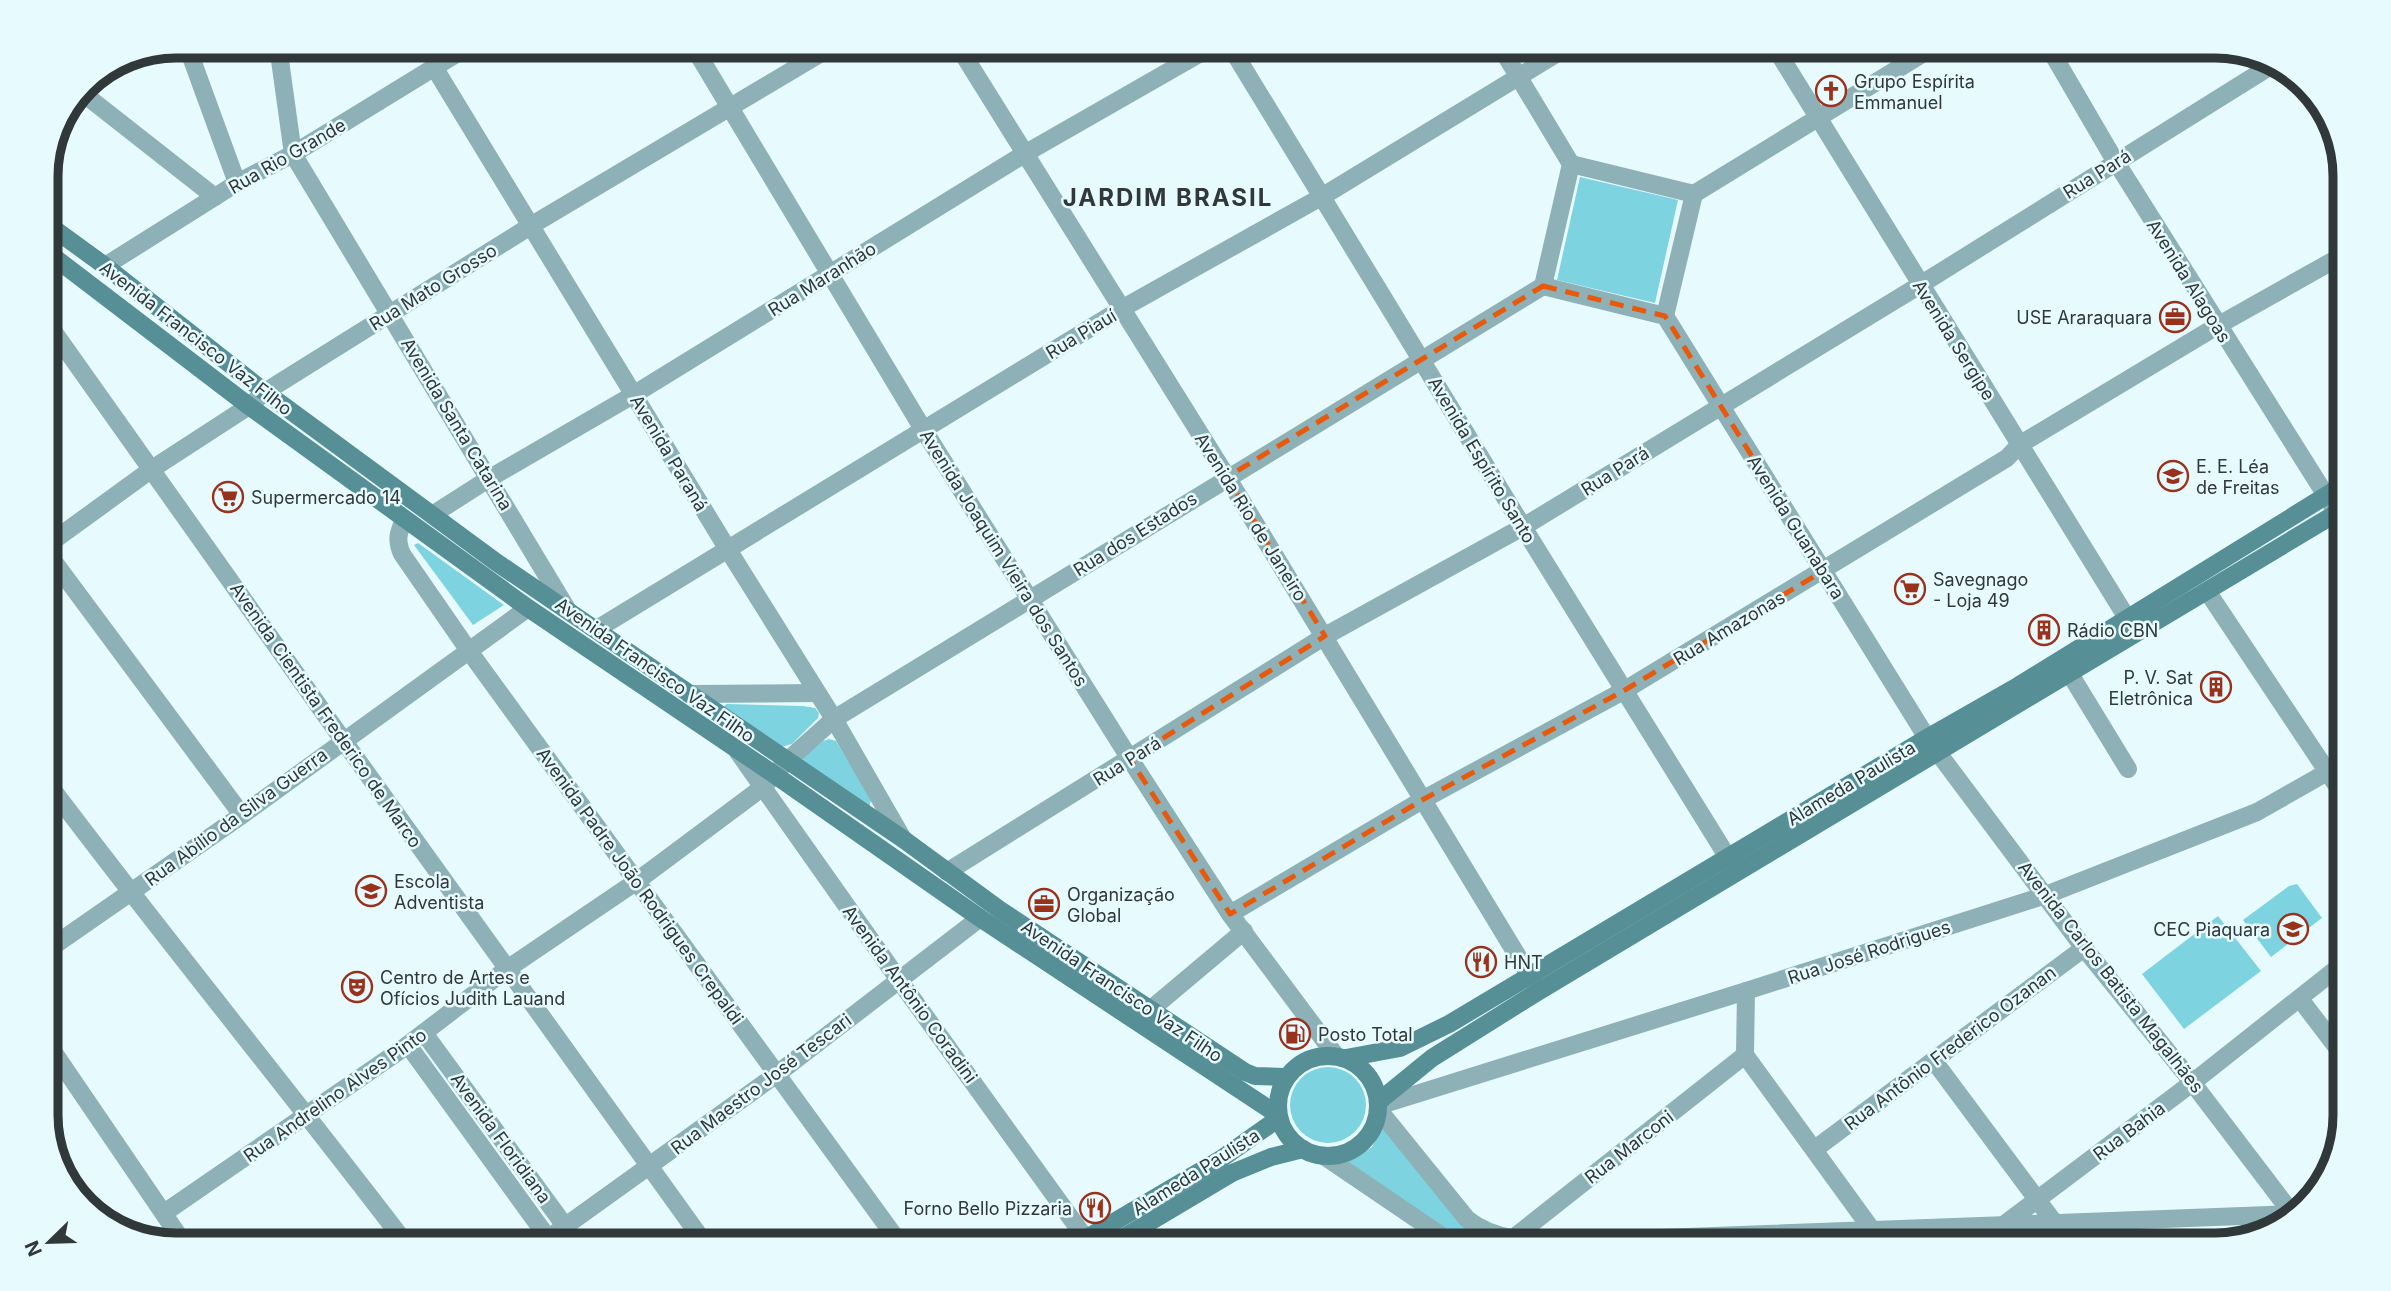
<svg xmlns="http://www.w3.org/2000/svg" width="2391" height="1291" font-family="Inter,sans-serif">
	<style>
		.green { fill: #7dd3df }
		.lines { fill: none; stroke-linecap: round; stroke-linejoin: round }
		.minor { stroke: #8db1b6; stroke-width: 18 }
		.tertiary { stroke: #8db1b6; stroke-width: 18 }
		.secondary { stroke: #578f97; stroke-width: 18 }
		.marked { fill: none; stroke: #e8590c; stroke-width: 5; stroke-dasharray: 14 9; stroke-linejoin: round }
		.labels { text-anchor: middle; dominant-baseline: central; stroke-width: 5; stroke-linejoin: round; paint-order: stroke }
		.poi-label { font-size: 18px; fill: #303839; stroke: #e7fbfe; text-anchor: start }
		.street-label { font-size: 18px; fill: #303839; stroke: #e7fbfe }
		.district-label { font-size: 24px; font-weight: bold; letter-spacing: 2px; fill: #303839; stroke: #e7fbfe }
		.rim { fill: none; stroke: #303839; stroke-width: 9 }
	</style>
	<rect width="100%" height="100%" fill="#e7fbfe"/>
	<!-- green -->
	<g class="green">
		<path d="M1580 177 1678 200 1655 303 1557 280Z"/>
		<path d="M418 543 504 605 473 625 414 545Z"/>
		<path d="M727 704 803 706 815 708 819 713 818 718 792 744 781 747 725 710 724 706Z"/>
		<path d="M829 739 836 741 869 795 871 801 869 807 803 763 802 758 823 741Z"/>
		<path d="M2297 884 2322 918 2271 957 2243 920 2289 886Z"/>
		<path d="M2218 916 2261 971 2184 1029 2142 974Z"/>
		<circle cx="1328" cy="1105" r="38"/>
		<path d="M1385 1124 1499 1242 1501 1245H1468L1348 1162 1372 1147Z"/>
	</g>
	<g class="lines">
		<!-- minor -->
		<g class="minor">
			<path d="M187 46 237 183"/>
			<path d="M278 46 293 154 567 609"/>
			<path d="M693 46 923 429 1130 759 1230 914 1336 1056"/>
			<path d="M958 46 1227 477 1537 988"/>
			<path d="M1230 46 1523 527 1735 869"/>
			<path d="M1500 46 1571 164 1543 286"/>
			<path d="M1774 46 2135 631"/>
			<path d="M2048 46 2111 154 2337 513"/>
			<path d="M434 67 727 548 834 719 903 839"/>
			<path d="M80 91 215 197"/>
			<path d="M1571 164 1694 194 1665 316"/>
			<path d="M1694 194 1935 46"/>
			<path d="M105 266 237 183 293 154 469 46"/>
			<path d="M1543 286 1665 316 1927 738 2084 948 2185 1073 2294 1216"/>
			<path d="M46 321 343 740 706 1245"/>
			<path d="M432 515 490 478 633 395 1026 153 1213 46"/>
			<path d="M404 520C398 533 396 540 402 554L469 651 901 1245"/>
			<path d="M46 546 152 469 249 406 265 392 532 225 833 46"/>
			<path d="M46 551 242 815"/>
			<path d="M2207 591 2345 798"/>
			<path d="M597 629 1123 308 1323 196 1569 46"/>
			<path d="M2070 674 2128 769"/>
			<path d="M689 694 817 693"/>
			<path d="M738 752 899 980 1086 1239"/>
			<path d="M46 781C164 938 288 1089 407 1245"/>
			<path d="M947 872 1325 636 1523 527 1920 285 2277 62"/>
			<path d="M1230 914 1424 799 1625 690 2007 458 2019 445 2217 326 2345 254"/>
			<path d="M46 951 242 815 528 608"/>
			<path d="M1746 991 1745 1055 1883 1245"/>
			<path d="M2300 999 2345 1058"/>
			<path d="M1150 1010 1244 931"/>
			<path d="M424 1033 565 1226 576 1245"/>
			<path d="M46 1041 185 1245"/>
			<path d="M408 1045 553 1245"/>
			<path d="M1934 1061 2071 1245"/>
			<path d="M1378 1106 1746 991 2046 895 2257 812 2345 762"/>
			<path d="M1815 1149 2084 948"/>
			<path d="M164 1213 405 1047 507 969 637 881 747 799 763 787 787 761 834 719 1543 286"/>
			<path d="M1512 1239 1745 1055"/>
			<path d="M539 1245 777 1074 980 918"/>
			<path d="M1977 1245 2192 1083 2345 962"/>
		</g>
		<!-- tertiary -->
		<g class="tertiary">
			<path d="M1378 1109 1467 1219C1500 1245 1542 1240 1581 1241L2296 1214"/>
			<path d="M1324 1156 1455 1245"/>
		</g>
		<!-- secondary -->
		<g class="secondary">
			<path d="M46 223 105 266 265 392 496 562 903 839 1000 910 1245 1072 1255 1076 1286 1077"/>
			<path d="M46 251 249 406 528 608 775 775 980 918 1278 1115"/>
			<circle cx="1328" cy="1106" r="50"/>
			<path d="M1346 1058 1400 1048 1449 1024 1927 738 2018 686 2345 484"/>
			<path d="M1378 1102 1432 1058 1539 991 2345 508"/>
			<path d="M1075 1245 1221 1159 1279 1118"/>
			<path d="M1111 1245 1232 1173 1271 1157 1303 1149"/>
		</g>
	</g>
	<!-- marked area -->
	<path class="marked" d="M1543 286 1665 316 1823 571 1625 690 1424 799 1230 914 1130 759 1325 636 1227 477Z"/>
	<!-- icons -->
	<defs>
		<g id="church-ring" transform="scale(1.575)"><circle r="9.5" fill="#e7fbfe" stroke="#9a311c" stroke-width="1.5"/><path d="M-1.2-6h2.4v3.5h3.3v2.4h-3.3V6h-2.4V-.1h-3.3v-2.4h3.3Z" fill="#9a311c"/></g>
		<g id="office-ring" transform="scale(1.575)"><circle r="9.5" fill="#e7fbfe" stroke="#9a311c" stroke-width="1.5"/><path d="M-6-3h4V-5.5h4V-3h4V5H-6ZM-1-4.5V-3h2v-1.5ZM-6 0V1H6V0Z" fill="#9a311c"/></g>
		<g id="school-ring" transform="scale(1.575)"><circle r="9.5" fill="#e7fbfe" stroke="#9a311c" stroke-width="1.5"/><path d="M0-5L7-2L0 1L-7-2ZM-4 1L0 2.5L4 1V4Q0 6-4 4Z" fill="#9a311c"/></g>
		<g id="supermarket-ring" transform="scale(1.575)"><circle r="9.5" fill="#e7fbfe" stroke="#9a311c" stroke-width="1.5"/><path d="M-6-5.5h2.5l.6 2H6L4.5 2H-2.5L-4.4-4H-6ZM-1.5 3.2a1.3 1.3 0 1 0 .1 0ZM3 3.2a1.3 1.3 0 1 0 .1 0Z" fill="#9a311c"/></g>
		<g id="building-ring" transform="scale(1.575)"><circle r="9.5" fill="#e7fbfe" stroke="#9a311c" stroke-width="1.5"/><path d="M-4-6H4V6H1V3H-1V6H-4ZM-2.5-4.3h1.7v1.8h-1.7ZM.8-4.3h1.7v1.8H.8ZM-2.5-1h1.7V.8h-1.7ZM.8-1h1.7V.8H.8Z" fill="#9a311c"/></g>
		<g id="restaurant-ring" transform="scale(1.575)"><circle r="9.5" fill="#e7fbfe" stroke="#9a311c" stroke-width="1.5"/><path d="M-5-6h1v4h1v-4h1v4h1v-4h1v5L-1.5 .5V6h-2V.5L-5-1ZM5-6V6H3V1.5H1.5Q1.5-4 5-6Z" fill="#9a311c"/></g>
		<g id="theatre-ring" transform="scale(1.575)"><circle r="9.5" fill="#e7fbfe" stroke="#9a311c" stroke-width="1.5"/><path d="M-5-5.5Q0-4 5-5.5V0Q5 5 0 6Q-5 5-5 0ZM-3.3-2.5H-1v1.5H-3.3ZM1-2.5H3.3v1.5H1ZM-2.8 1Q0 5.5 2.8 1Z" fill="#9a311c"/></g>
		<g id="fuel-ring" transform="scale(1.575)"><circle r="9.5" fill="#e7fbfe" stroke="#9a311c" stroke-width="1.5"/><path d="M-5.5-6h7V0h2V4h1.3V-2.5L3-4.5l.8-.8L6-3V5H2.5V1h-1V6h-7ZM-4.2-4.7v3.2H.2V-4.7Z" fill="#9a311c"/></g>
	</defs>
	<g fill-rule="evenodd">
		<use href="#church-ring" x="1831" y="91"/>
		<use href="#office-ring" x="2175" y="317"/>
		<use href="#school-ring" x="2173" y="476"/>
		<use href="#supermarket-ring" x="228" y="497"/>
		<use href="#supermarket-ring" x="1910" y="589"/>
		<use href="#building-ring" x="2044" y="630"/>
		<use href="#building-ring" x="2216" y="687"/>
		<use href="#school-ring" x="371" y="891"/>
		<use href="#office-ring" x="1044" y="904"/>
		<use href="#school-ring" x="2293" y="929"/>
		<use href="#restaurant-ring" x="1481" y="962"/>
		<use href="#theatre-ring" x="357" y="987"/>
		<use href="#fuel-ring" x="1295" y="1034"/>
		<use href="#restaurant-ring" x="1095" y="1208"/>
	</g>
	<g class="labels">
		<!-- poi labels -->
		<g class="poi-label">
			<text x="1854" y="81">Grupo Espírita<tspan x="1854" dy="21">Emmanuel</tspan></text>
			<text x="2152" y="317" text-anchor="end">USE Araraquara</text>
			<text x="2196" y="466">E. E. Léa<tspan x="2196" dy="21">de Freitas</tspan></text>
			<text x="251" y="497">Supermercado 14</text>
			<text x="1933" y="579">Savegnago<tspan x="1933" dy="21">- Loja 49</tspan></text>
			<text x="2067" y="630">Rádio CBN</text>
			<text x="2193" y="677" text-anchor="end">P. V. Sat<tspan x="2193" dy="21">Eletrônica</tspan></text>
			<text x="394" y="881">Escola<tspan x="394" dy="21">Adventista</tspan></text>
			<text x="1067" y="894">Organização<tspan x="1067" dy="21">Global</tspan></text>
			<text x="2270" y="929" text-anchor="end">CEC Piaquara</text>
			<text x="1504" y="962">HNT</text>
			<text x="380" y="977">Centro de Artes e<tspan x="380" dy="21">Ofícios Judith Lauand</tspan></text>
			<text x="1318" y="1034">Posto Total</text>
			<text x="1072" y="1208" text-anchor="end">Forno Bello Pizzaria</text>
		</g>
		<!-- street labels -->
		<g class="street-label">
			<text transform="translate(287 156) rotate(-30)">Rua Rio Grande</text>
			<text transform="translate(2097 174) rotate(-32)">Rua Pará</text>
			<text transform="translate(822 279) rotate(-32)">Rua Maranhão</text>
			<text transform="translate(2189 281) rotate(58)">Avenida Alagoas</text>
			<text transform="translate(433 287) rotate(-32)">Rua Mato Grosso</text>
			<text transform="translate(1081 334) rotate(-31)">Rua Piauí</text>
			<text transform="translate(196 338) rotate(38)">Avenida Francisco Vaz Filho</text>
			<text transform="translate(1954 340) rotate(58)">Avenida Sergipe</text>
			<text transform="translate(457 424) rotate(59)">Avenida Santa Catarina</text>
			<text transform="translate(669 453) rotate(59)">Avenida Paraná</text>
			<text transform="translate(1482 460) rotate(59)">Avenida Espírito Santo</text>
			<text transform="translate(1615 471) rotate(-32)">Rua Pará</text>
			<text transform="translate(1251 517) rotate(58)">Avenida Rio de Janeiro</text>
			<text transform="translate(1796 527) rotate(58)">Avenida Guanabara</text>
			<text transform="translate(1135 534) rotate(-32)">Rua dos Estados</text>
			<text transform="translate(1004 558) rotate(58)">Avenida Joaquim Vieira dos Santos</text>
			<text transform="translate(1729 628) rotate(-31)">Rua Amazonas</text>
			<text transform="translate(655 670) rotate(35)">Avenida Francisco Vaz Filho</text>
			<text transform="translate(326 715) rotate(55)">Avenida Cientista Frederico de Marco</text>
			<text transform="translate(1127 761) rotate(-32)">Rua Pará</text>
			<text transform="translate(1851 783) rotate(-31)">Alameda Paulista</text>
			<text transform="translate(236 817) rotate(-36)">Rua Abílio da Silva Guerra</text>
			<text transform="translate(640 886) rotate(54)">Avenida Padre João Rodrigues Crepaldi</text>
			<text transform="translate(1869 952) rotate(-18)">Rua José Rodrigues</text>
			<text transform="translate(2111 977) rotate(52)">Avenida Carlos Batista Magalhães</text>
			<text transform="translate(1122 991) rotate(34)">Avenida Francisco Vaz Filho</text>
			<text transform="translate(910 994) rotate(54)">Avenida Antônio Coradini</text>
			<text transform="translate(1950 1048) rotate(-37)">Rua Antônio Frederico Ozanan</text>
			<text transform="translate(761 1084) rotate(-37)">Rua Maestro José Tescari</text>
			<text transform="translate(335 1095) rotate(-35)">Rua Andrelino Alves Pinto</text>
			<text transform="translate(2129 1131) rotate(-37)">Rua Bahia</text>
			<text transform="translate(501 1138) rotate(54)">Avenida Floridiana</text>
			<text transform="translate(1629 1147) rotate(-38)">Rua Marconi</text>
			<text transform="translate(1196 1172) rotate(-32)">Alameda Paulista</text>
		</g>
		<!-- district labels -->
		<g class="district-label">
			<text x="1168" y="197">JARDIM BRASIL</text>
		</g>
	</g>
	<!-- crop -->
	<path d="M0 0H2391V1291H0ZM176 58H2215A118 118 0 0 1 2333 176V1115A118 118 0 0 1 2215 1233H176A118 118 0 0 1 58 1115V176A118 118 0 0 1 176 58Z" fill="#e7fbfe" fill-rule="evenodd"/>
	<path class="rim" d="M176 58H2215A118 118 0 0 1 2333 176V1115A118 118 0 0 1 2215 1233H176A118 118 0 0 1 58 1115V176A118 118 0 0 1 176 58Z"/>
	<!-- north arrow -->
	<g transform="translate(49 1242) rotate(247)" stroke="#e7fbfe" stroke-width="5" paint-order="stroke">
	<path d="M0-5L12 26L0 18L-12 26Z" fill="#303839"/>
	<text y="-10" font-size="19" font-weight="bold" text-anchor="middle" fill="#303839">N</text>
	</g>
</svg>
